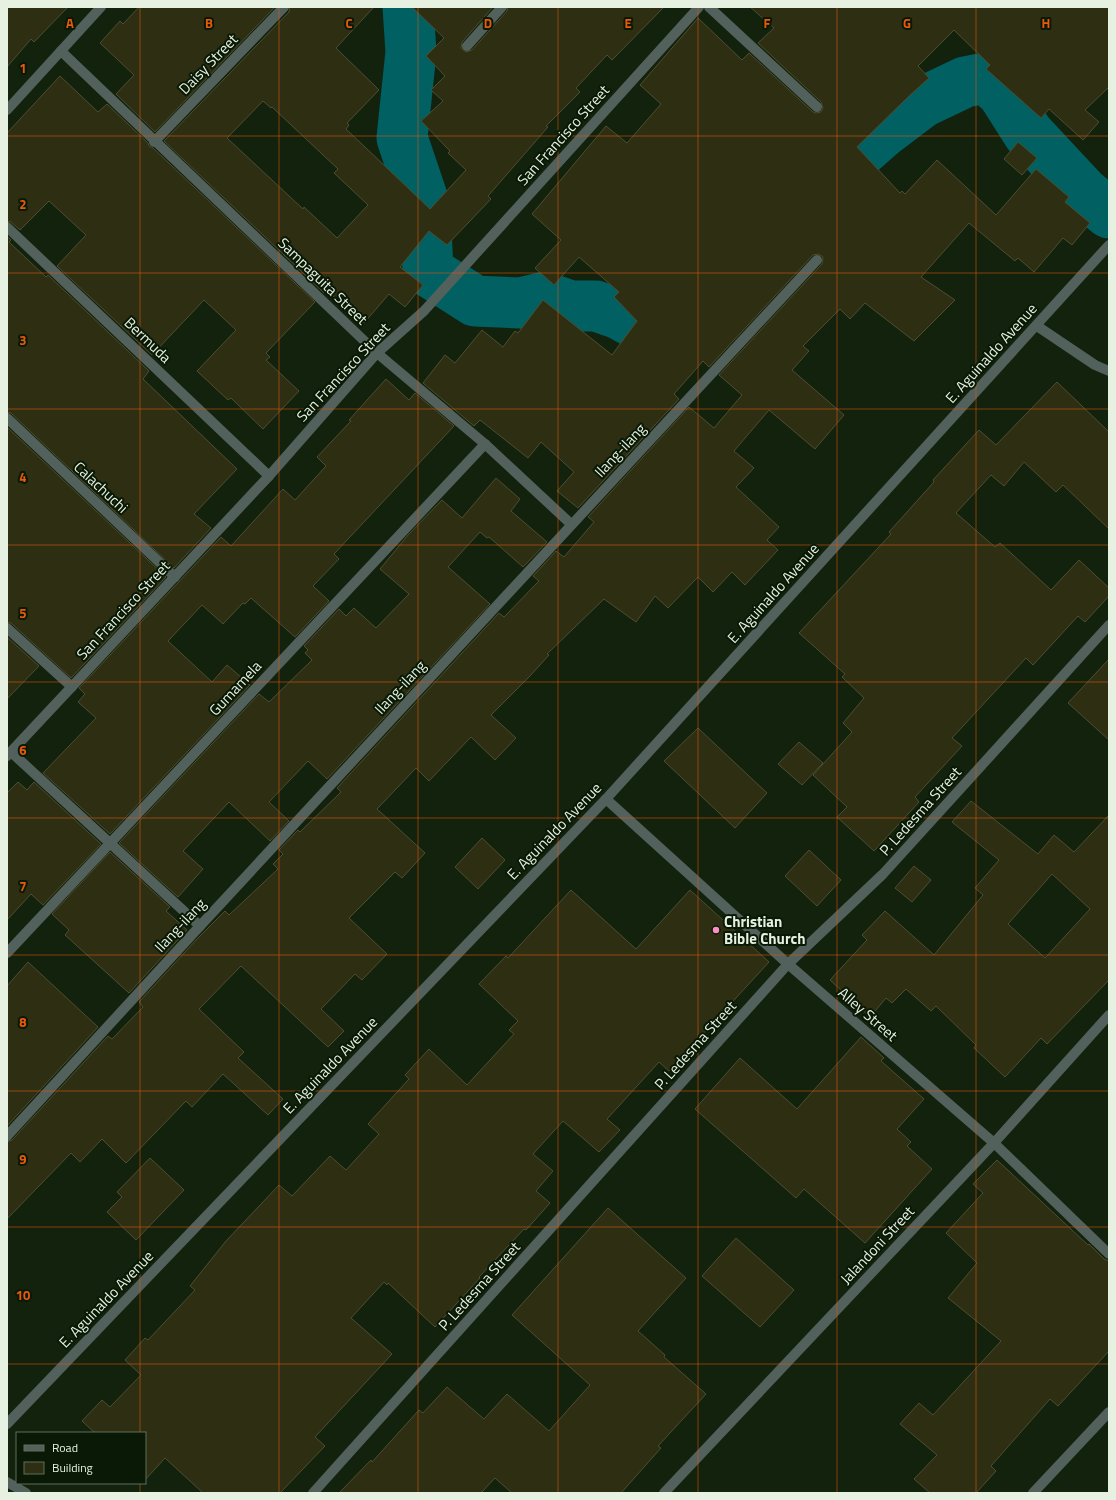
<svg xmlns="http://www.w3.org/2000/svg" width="1116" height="1500" font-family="'Titillium Web',sans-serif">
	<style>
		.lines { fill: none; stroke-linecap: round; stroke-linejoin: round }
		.river { stroke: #006062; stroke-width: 51 }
		.building { fill: #2e2f12; stroke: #4e4e31; fill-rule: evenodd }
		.minor { stroke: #52615b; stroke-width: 10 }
		.grid { fill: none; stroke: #e8590c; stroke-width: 1; stroke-opacity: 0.55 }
		.poi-dot { fill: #fb8fc4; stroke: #091905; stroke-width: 1.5 }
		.labels { text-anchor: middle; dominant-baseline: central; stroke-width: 4; stroke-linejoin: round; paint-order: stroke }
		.street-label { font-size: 15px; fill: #e6f1e2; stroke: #091905 }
		.poi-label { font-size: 15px; font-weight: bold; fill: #e6f1e2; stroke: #091905; text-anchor: start }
		.grid-label { font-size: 13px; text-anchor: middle; font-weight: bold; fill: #e8590c; stroke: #091905; stroke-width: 4; stroke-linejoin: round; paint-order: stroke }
	</style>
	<rect width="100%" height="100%" fill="#12220d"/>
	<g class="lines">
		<!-- river -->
		<g class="river">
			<path d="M408 7 411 52 402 138 425 206 428 271 475 301 520 303 545 297 571 306H596L619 314 637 324 650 327 670 321 697 299"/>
			<path d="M801 188 834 175 882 133 923 102 965 82 985 78 1002 92 1028 133 1083 192 1109 213"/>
		</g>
	</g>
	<!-- building -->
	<g class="building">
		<path d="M7 7H68L34 42 31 39 7 67Z"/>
		<path d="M139 7H275L155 132 116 94 134 75 100 43 120 21 123 24Z"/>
		<path d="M290 7H374L336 48 379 90 347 123 349 125 346 129 430 209 466 170 448 153 450 151 421 121 443 101 431 90 445 76 426 56 444 38 412 7H493L462 42 461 48 466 52 472 50 507 11 508 7H664L612 60 607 55 576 88 580 92 546 126 548 127 488 196 491 199 447 245 429 231 400 267 423 285 405 307 389 294 364 323 326 290 324 293 164 141 289 12ZM263 101 271 108 272 107 338 169 334 173 368 205 337 238 304 207 303 209 227 138Z"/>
		<path d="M750 7H1109V87L1085 110 1099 122 1083 140 1049 109 1041 118 986 69 990 65 954 30 918 66 929 78 907 98 857 147 900 193 902 191 905 194 937 160 996 215 1036 169 1069 197 1065 202 1090 223 1072 245 1063 238 1034 272 1018 258 1015 261 969 223 921 277 955 300 914 341 865 303 850 319 840 309 803 346 809 351 792 370 844 415 815 449 769 410 734 451 754 468 736 487 779 527 767 540 778 550 745 585 732 572 713 592 698 577 668 608 655 596 636 622 604 599 547 654 549 655 530 676 491 715 516 738 495 760 471 737 429 781 416 768 377 809 425 853 402 878 395 872 349 918 387 954 362 980 355 974 321 1009 344 1031 328 1047 241 966 199 1009 244 1052 238 1058 283 1099 268 1115 223 1074 192 1107 186 1101 126 1163 102 1139 80 1162 71 1153 7 1219V1142L12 1140 108 1036 112 1039 143 1007 139 1002 197 939 225 911 229 915 278 869 273 864 283 854 279 850 298 830 300 832 341 792 337 788 499 613 504 617 539 581 533 576 556 551 564 557 594 522 588 517 689 407 714 428 742 395 719 375 822 264 823 258 822 256 818 254 813 255 709 367 703 361 674 394 679 399 578 508 557 491 574 472 541 442 528 458 480 420 474 426 423 383 445 355 455 363 482 330 503 347 515 331 518 333 543 300 612 355 637 321 614 297 619 292 579 257 554 285 535 268 561 240 532 214 606 126 627 143 661 104 640 85 698 18 742 60 749 53 813 112 816 113 821 112 823 108 821 102 758 43 774 28Z"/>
		<path d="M60 76 98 112 107 104 148 143 149 146 153 148 315 302 266 353 270 357 266 360 299 391 263 429 231 398 228 400 197 371 236 330 204 300 152 355 57 266 86 235 49 201 20 230 11 222 7 221V133Z"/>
		<path d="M1018 142 1037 158 1022 175 1004 159Z"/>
		<path d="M7 236 11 240 9 242 46 277 48 275 149 371 143 379 237 469 194 514 211 528 174 568 11 413 7 412Z"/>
		<path d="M386 379 409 400 415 393 454 426 334 554 339 559 313 586 329 601 295 637 251 598 245 604 243 603 223 624 202 605 168 641 212 682 227 665 250 685 110 834 43 773 96 718 78 702 85 694 79 688 221 537 231 546 283 489 295 500 326 466 317 457 351 421 349 420Z"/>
		<path d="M1057 382 1109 432V529L1063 485 1056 492 1024 462 1004 486 991 475 956 513 995 547 1000 543 1051 590 1079 560 1109 588V596L1085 622 1078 616 1033 665 1026 658 952 738 962 746 915 797 919 802 874 851 837 817 847 807 813 775 852 732 843 723 864 698 842 677 845 674 799 633 891 534 889 532 934 482 933 480 979 430 996 445Z"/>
		<path d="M7 427 166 577 71 678 11 623 7 622Z"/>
		<path d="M496 478 520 499 511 511 547 542 523 567 489 537 487 538 480 532 448 567 490 604 327 779 308 761 269 802 289 821 270 841 229 802 183 851 203 869 178 897 119 843 259 694 269 702 312 660 305 653 308 650 304 646 339 609 346 616 354 608 376 628 409 594 380 569 408 535 442 500 462 518Z"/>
		<path d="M7 637 39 666 7 699Z"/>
		<path d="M1109 659V740L1068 703Z"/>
		<path d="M698 728 767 793 735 828 664 761Z"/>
		<path d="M799 742 823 763 802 785 778 764Z"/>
		<path d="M18 782 27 790 34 782 101 844 43 905 31 894 7 920V793Z"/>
		<path d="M971 801 1038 854 1054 835 1074 852 1109 815V980L1047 1044 1041 1038 1005 1077 974 1048 976 1045 936 1006 931 1011 906 989 892 1003 886 998 870 1017 830 980 867 940 862 935 885 911 934 955 983 895 975 888 999 860 952 822ZM1052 874 1090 909 1045 958 1008 924Z"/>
		<path d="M482 838 505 860 478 889 455 867Z"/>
		<path d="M809 850 841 880 817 906 785 876Z"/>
		<path d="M110 852 170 907 166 911 187 930 129 993 65 935 69 930 52 914Z"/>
		<path d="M914 866 931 880 912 902 895 888Z"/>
		<path d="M571 890 636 949 690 890 769 962 669 1071 659 1062 607 1119 620 1130 599 1152 563 1121 533 1154 553 1171 536 1191 550 1203 526 1230 524 1229 479 1277 480 1278 435 1327 388 1283 387 1285 384 1282 351 1318 392 1354 315 1437 325 1446 280 1493H203L165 1458 145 1480V1433H95L82 1421 102 1400 110 1407 141 1375 125 1360 145 1338 148 1340 195 1290 190 1286 226 1241 279 1185 292 1196 330 1156 346 1170 379 1134 368 1124 409 1079 405 1075 429 1049 467 1085 514 1034 509 1030 518 1021 479 984 506 956 508 958Z"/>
		<path d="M28 962 98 1027 7 1126V986Z"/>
		<path d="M861 1037 884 1058 881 1061 924 1099 897 1129 911 1142 907 1146 932 1169 865 1243 804 1189 796 1198 695 1109 740 1058 797 1109Z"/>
		<path d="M150 1158 184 1190 136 1240 107 1212 122 1197 117 1192Z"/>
		<path d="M997 1160 1088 1245 1089 1244 1104 1259 1109 1261V1351L1058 1406 1050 1399 991 1466 996 1471 976 1493H930L914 1479 937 1455 900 1424 919 1403 933 1415 1001 1341 948 1298 977 1263 946 1233 983 1193 973 1184Z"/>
		<path d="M608 1208 686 1278 638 1331 665 1355 664 1357 706 1394 658 1446 661 1448 621 1493H512L495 1478 481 1493H339L371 1460 372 1462 419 1410 423 1413 447 1387 484 1419 507 1394 549 1431 590 1385 512 1315Z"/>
		<path d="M736 1238 794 1290 760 1327 702 1276Z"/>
	</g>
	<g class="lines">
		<!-- minor -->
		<g class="minor">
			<path d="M709 7 817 107"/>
			<path d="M467 46 502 7"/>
			<path d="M61 51 377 353 485 444 571 524"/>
			<path d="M7 110 101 7"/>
			<path d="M154 142 284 7"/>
			<path d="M7 227 269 476"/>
			<path d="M1037 326 1095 365 1109 371"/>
			<path d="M7 418 175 577"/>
			<path d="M7 628 72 687"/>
			<path d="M11 752 200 926"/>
			<path d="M7 756 269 476 377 353 424 311 699 7"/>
			<path d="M606 799 788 964 994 1143 1109 1254"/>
			<path d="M7 953 485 444"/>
			<path d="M7 1136 200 926 817 260"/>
			<path d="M7 1424 606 799 1109 245"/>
			<path d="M7 1482 26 1493"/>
			<path d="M313 1493 788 964 883 874 1109 625"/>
			<path d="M664 1493 994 1143 1109 1015"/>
			<path d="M1033 1493 1109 1412"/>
		</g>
	</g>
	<!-- grid -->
	<path class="grid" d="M140 7V1433M279 7V1493M418 7V1493M558 7V1493M698 7V1493M837 7V1493M976 7V1493M7 136H1109M7 273H1109M7 409H1109M7 545H1109M7 682H1109M7 818H1109M7 955H1109M7 1091H1109M7 1227H1109M7 1364H1109M140 1483V1493"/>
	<!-- markers -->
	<circle class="poi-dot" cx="716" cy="930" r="4"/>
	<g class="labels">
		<!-- street labels -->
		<g class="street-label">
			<text transform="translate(208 64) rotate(-46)">Daisy Street</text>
			<text transform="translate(563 135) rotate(-48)">San Francisco Street</text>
			<text transform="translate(323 281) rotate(44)">Sampaguita Street</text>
			<text transform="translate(148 340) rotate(44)">Bermuda</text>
			<text transform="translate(991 353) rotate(-48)">E. Aguinaldo Avenue</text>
			<text transform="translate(343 372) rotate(-47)">San Francisco Street</text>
			<text transform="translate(620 450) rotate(-47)">Ilang-ilang</text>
			<text transform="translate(101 487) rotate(43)">Calachuchi</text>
			<text transform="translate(773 593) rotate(-48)">E. Aguinaldo Avenue</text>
			<text transform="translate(123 610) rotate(-47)">San Francisco Street</text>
			<text transform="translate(400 687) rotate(-47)">Ilang-ilang</text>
			<text transform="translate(235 688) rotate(-47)">Gumamela</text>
			<text transform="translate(920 811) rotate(-48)">P. Ledesma Street</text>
			<text transform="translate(554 831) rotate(-46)">E. Aguinaldo Avenue</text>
			<text transform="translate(180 925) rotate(-47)">Ilang-ilang</text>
			<text transform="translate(868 1014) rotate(41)">Alley Street</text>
			<text transform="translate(695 1045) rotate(-48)">P. Ledesma Street</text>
			<text transform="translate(330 1065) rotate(-46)">E. Aguinaldo Avenue</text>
			<text transform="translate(877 1245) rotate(-47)">Jalandoni Street</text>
			<text transform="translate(479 1286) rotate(-48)">P. Ledesma Street</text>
			<text transform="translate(106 1299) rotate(-46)">E. Aguinaldo Avenue</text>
		</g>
		<!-- poi labels -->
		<g class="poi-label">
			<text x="724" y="921">Christian<tspan x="724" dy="17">Bible Church</tspan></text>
		</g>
	</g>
	<g class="grid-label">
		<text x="70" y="28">A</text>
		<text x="209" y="28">B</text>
		<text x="349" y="28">C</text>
		<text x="488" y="28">D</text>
		<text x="628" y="28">E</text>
		<text x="767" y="28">F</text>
		<text x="907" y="28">G</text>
		<text x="1046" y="28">H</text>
		<text x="23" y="73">1</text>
		<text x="23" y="209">2</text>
		<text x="23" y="345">3</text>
		<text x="23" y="482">4</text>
		<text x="23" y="618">5</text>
		<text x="23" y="755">6</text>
		<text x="23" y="891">7</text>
		<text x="23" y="1027">8</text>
		<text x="23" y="1164">9</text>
		<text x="23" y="1300">10</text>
	</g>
	<!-- border -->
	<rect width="1116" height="1500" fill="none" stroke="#e6f1e2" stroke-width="16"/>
	<!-- legend -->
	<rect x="16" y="1432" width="130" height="52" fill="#091905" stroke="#616f5d"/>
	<rect x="24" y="1445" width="20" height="6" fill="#52615b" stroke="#616f5d"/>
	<text x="52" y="1452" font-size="12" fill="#e6f1e2">Road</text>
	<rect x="24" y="1462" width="20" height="12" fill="#2e2f12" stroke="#616f5d"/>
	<text x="52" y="1472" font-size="12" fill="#e6f1e2">Building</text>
</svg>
